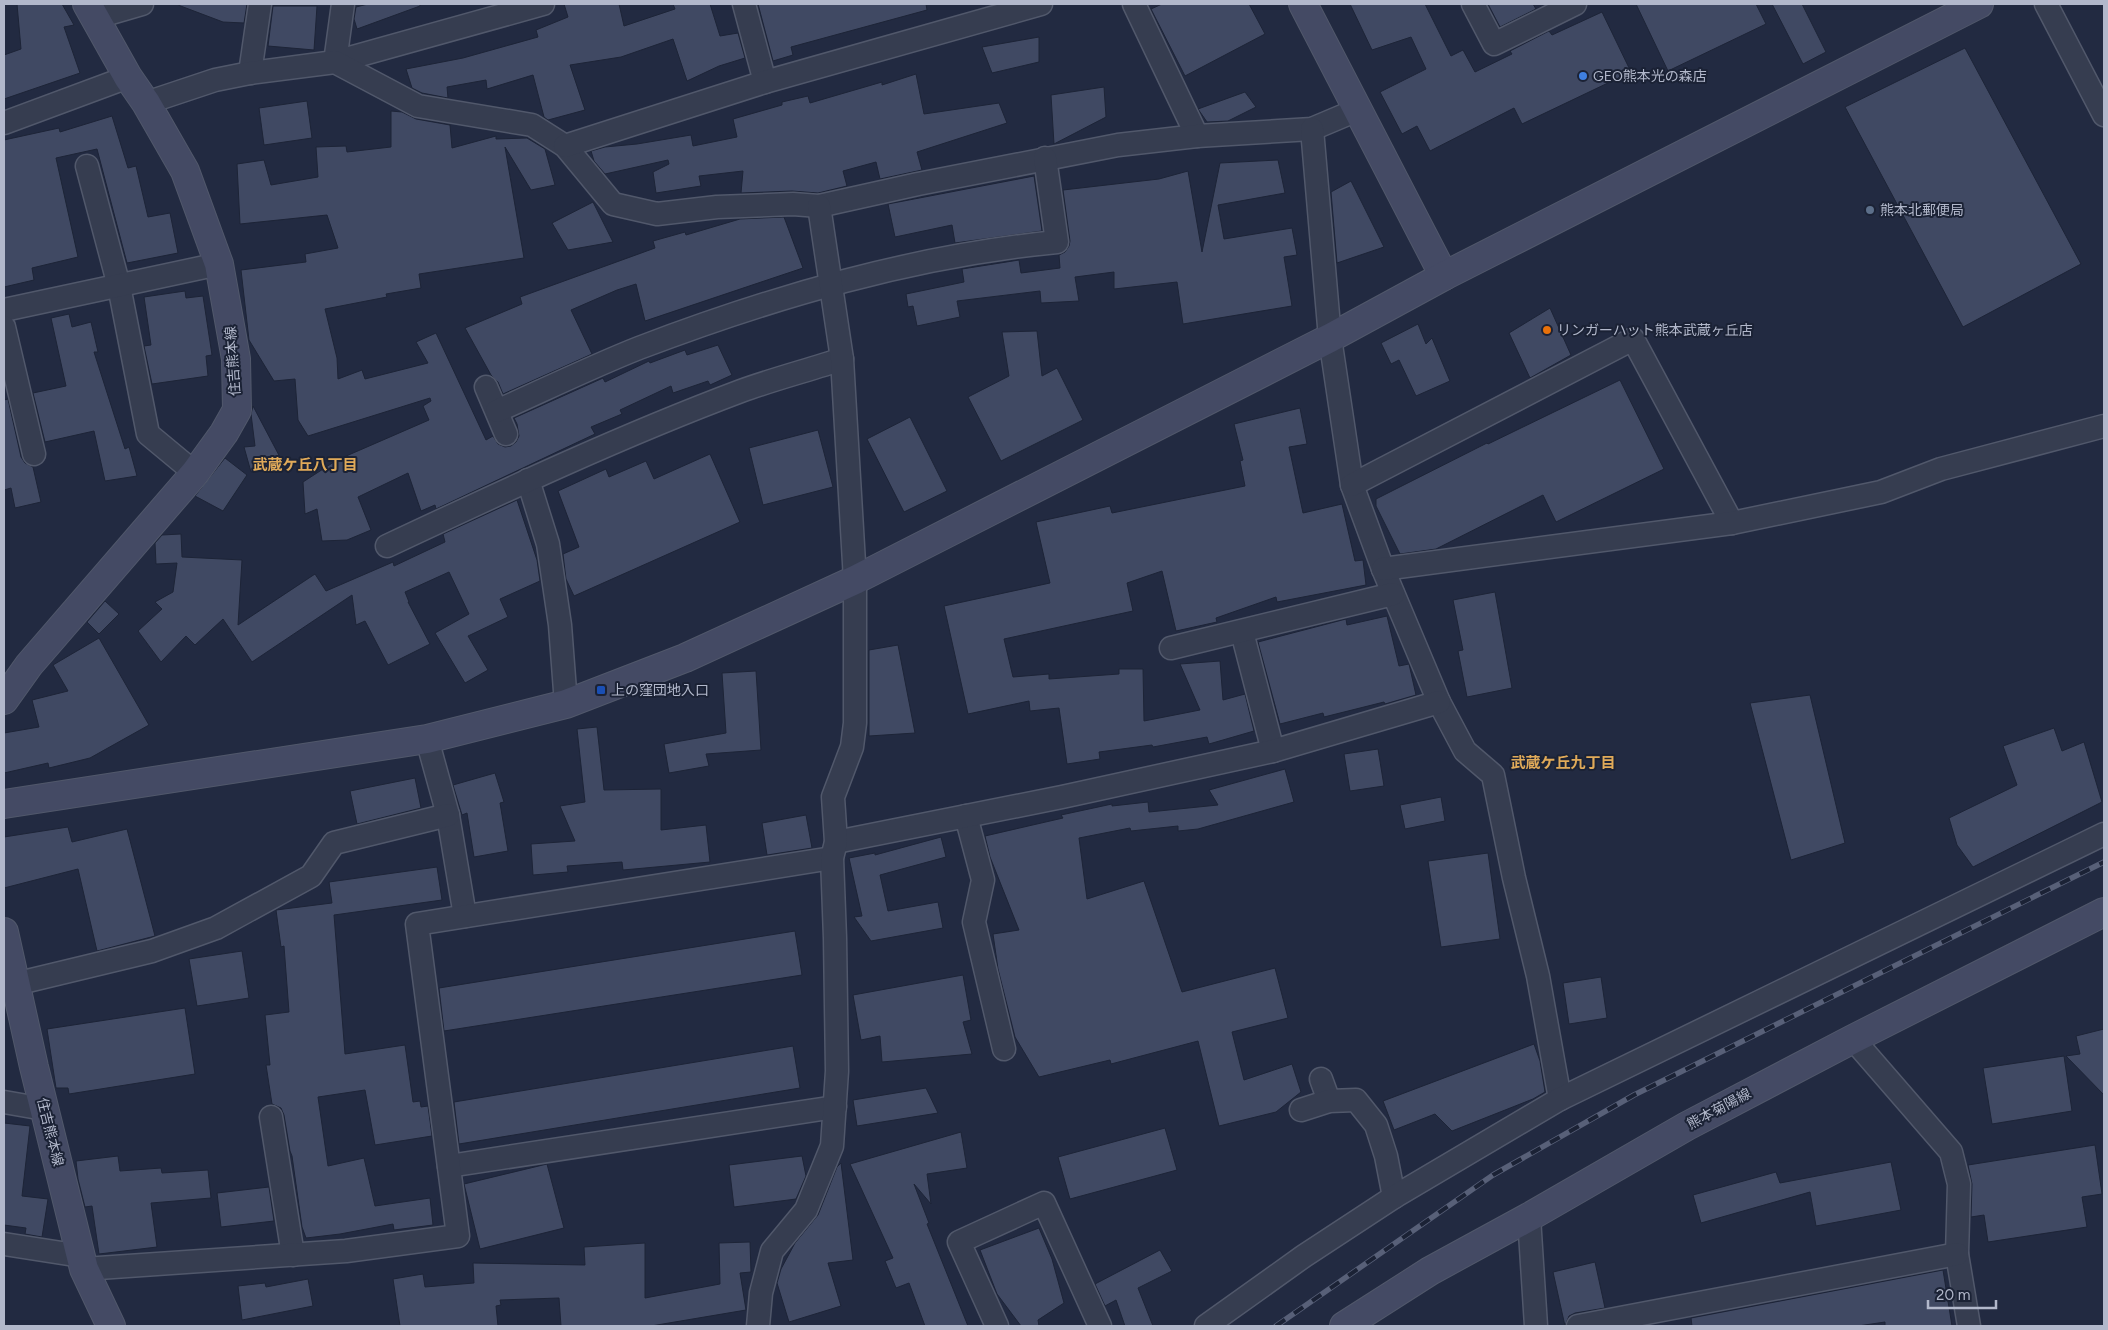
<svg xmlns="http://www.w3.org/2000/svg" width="2108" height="1330" font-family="Figtree,'Noto Sans JP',sans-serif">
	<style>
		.building { fill: #404963; stroke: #1d2437 }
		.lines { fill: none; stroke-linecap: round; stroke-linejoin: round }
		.street-casing { stroke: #51586b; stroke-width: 25 }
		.secondary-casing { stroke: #51586b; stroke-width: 30 }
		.street { stroke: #363d50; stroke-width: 22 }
		.secondary { stroke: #444a64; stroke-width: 28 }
		.rail-casing { stroke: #586078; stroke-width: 5.5 }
		.rail { stroke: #1b2235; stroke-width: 4; stroke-dasharray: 11; stroke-linecap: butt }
		.shop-dot { fill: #3f7fe0; stroke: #1b2235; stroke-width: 2 }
		.service-dot { fill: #5c6f8a; stroke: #1b2235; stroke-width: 2 }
		.food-dot { fill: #e8710a; stroke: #1b2235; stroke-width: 2 }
		.transit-dot { fill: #1a4fb4; stroke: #1b2235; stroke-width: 2 }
		.labels { text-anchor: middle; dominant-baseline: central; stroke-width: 4; stroke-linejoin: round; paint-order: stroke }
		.poi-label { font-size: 14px; fill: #b2b8cb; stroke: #1b2235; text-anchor: start }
		.street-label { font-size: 14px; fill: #b2b8cb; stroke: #1b2235 }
		.neighbourhood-label { font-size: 15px; font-weight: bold; fill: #e0aa59; stroke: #1b2235 }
	</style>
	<rect width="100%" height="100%" fill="#222a41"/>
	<!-- building -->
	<g class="building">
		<path d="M17 4H62L74 25 64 27 80 73 4 99V55L21 49Z"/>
		<path d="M179 4H247L244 23 223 22 178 5Z"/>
		<path d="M368 4H420V6L357 29 354 19 356 7Z"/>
		<path d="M564 4H619L624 26 675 9 673 4H710L720 36 738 33 745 58 719 66 687 81 673 39 621 57 570 65 585 110 548 120 544 117 533 75 487 89 486 80 447 87 448 98 422 93 412 88 406 69 463 58 538 37 536 30 568 17Z"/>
		<path d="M758 4H926L927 10 791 47 793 55 773 61Z"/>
		<path d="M1162 4H1249L1265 34 1185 76 1151 9Z"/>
		<path d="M1350 4H1425L1451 56 1463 50 1475 72 1512 54 1510 51 1549 31 1552 35 1602 12 1631 72 1522 124 1514 108 1430 151 1417 126 1402 134 1380 92 1426 69 1411 37 1372 50Z"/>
		<path d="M1488 4H1533L1536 9 1500 27Z"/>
		<path d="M1636 4H1756L1766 24 1668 71Z"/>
		<path d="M1772 4H1802L1826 52 1803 64Z"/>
		<path d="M273 6H317L314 50 268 46Z"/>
		<path d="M1039 37V62L992 73 982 47Z"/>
		<path d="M1965 48 2081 264 1963 327 1845 107Z"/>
		<path d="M916 74 924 114 999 103 1007 123 917 152 922 170 880 179 876 162 843 171 847 186 818 193 792 191 741 193 743 171 699 176 701 186 656 193 653 172 669 164 668 160 605 174 594 161 591 151 605 147 637 144 691 135 693 146 737 137 733 119 782 105V102L808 96 810 103 882 82V85Z"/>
		<path d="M1104 87 1106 117 1054 144 1051 95Z"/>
		<path d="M1245 92 1256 107 1228 121 1207 122 1198 109Z"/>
		<path d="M307 101 312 138 264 145 259 108Z"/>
		<path d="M391 111 402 112 416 119 450 125 452 148 496 136V139L527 138 545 149 555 185 531 190 505 147 524 258 419 274 421 288 386 294 387 297 325 309 337 358 338 379 362 370 365 379 428 363 416 342 436 333 486 440 493 436 498 444 505 447 511 446 516 442 519 436 517 424 514 418 603 378 605 382 649 361 650 363 685 350 687 355 718 345 732 375 710 385 708 381 673 393 671 386 620 410 622 414 591 427 595 434 436 509 435 505 421 511 408 473 358 497 371 530 347 540 322 541 317 509 305 514 303 482 337 460 429 420 423 406 431 401 430 398 308 436 298 420 295 379 274 381 249 340 241 270 306 262 305 254 338 248 327 215 240 224 237 164 264 160 271 185 318 177 316 147 346 146 347 152 391 147Z"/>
		<path d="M112 116 128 168 136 166 148 217 170 213 178 253 127 263 97 149 56 158 78 257 32 268 34 280 4 287V140L59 128 60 132Z"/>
		<path d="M1278 160 1285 193 1218 205 1224 239 1292 228 1297 255 1284 257 1292 306 1183 324 1177 282 1114 289V272L1075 277 1079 301 1041 303 1040 291 957 301 960 317 917 326 913 306 908 307 906 294 964 282 962 269 1019 260 1021 273 1060 268 1059 255 1065 252 1069 246 1070 241 1063 190 1159 179 1188 171 1202 252 1220 163Z"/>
		<path d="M1034 176 1042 231 955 243 952 225 895 237 888 204Z"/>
		<path d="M1351 181 1384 247 1337 263 1331 192Z"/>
		<path d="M593 202 613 242 568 250 552 223Z"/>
		<path d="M784 217 803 268 645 321 636 284 617 290 571 310 592 354 503 394 498 382 491 375 465 328 522 304 520 297 655 248 653 241 685 232 686 235 740 219Z"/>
		<path d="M185 291 186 298 203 296 212 355 206 356 208 376 152 384 144 346 151 345 144 297Z"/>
		<path d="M1550 308 1571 355 1530 378 1509 333Z"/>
		<path d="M69 314 72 327 91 322 98 352H94L125 449 129 447 137 476 105 481 94 431 45 442 33 393 66 386 51 318Z"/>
		<path d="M1418 324 1426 344 1432 338 1450 381 1416 396 1399 360 1391 364 1381 343Z"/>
		<path d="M1037 331 1042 376 1057 368 1083 420 1001 461 968 397 1009 376 1002 332Z"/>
		<path d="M1620 380 1664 469 1556 522 1543 495 1436 549 1400 554 1376 506V499L1487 443 1488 444Z"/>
		<path d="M8 399 21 457 25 463 33 467 41 502 15 508 11 488 4 490V400Z"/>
		<path d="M253 406 282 461 251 472 244 447 255 446 251 414Z"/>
		<path d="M1300 408 1307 444 1289 447 1303 513 1342 504 1355 561 1363 560 1366 585 1277 602 1276 597 1216 618 1217 622 1176 631 1162 571 1127 583 1133 611 1004 639 1013 677 1049 674V679L1119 674V669H1143L1144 721 1200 710 1180 664 1220 661 1223 700 1245 694 1254 731 1209 744 1207 737 1153 747 1152 745 1099 752 1100 759 1067 764 1059 708 1030 711 1029 701 968 714 944 606 1050 583 1036 522 1110 506 1112 513 1245 486 1240 461 1243 460 1234 424Z"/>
		<path d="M910 417 947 491 904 512 867 439Z"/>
		<path d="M818 430 833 487 763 505 749 448Z"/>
		<path d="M710 454 740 522 574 596 566 579 563 554 579 547 558 491 606 469 609 477 646 461 654 479Z"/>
		<path d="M225 458 247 475 223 511 195 496Z"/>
		<path d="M517 500 537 560 540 581 500 599 508 617 468 636 488 670 465 683 435 633 469 614 449 572 405 592 409 602H408L430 644 388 665 365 621 356 625 352 595 252 662 223 619 195 645 186 636 161 662 138 631 162 609 155 602 173 592 177 563 156 564 155 543 162 535 181 534 182 557 242 560 238 625 315 574 326 591 393 562 394 566 445 542 443 534Z"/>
		<path d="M1495 592 1512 688 1467 697 1458 651 1463 650 1453 600Z"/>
		<path d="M105 601 119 614 99 634 87 622Z"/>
		<path d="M1387 616 1399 666 1409 664 1416 695 1385 704 1384 702 1324 717 1323 713 1280 724 1258 642 1346 619 1347 625Z"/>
		<path d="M99 638 149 725 90 758 49 768 48 763 4 773V733L39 727 32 700 68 691 53 665Z"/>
		<path d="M898 645 915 733 869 736V650Z"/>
		<path d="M756 671 761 750 706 754 709 766 669 773 664 744 726 733 722 673Z"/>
		<path d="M1810 695 1845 843 1791 860 1750 703Z"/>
		<path d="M597 727 604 790 661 789V830L706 825 710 862 623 870 622 862 567 866 568 872 533 875 531 844 575 841 560 806 585 802 577 729Z"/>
		<path d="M2054 728 2062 751 2084 742 2102 802 1973 867 1957 845 1949 818 2017 785 2003 746Z"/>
		<path d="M1378 749 1384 786 1350 791 1344 754Z"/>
		<path d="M1285 769 1294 802 1198 829 1178 831V826L1131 831 1130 828 1079 838 1087 899 1144 881 1182 992 1275 968 1288 1018 1232 1032 1244 1080 1292 1064 1301 1092 1276 1112 1219 1126 1198 1041 1111 1064 1110 1060 1039 1077 1015 1037 998 969 993 934 1019 930 990 857 985 836 1063 818 1061 815 1112 804V806L1148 802 1149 812 1218 805 1209 790Z"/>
		<path d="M495 773 504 802 500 803 508 851 474 857 467 813 462 815 453 785Z"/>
		<path d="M415 778 421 808 357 824 350 791Z"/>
		<path d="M1441 797 1445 821 1405 829 1400 805Z"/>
		<path d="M806 815 812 848 767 855 762 823Z"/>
		<path d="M68 827 72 842 127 829 155 936 97 951 78 869 4 888V837Z"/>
		<path d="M941 837 946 857 880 875 888 911 938 902 943 928 871 941 854 917 862 916 849 858 875 853V855Z"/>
		<path d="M1488 853 1500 939 1441 947 1428 861Z"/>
		<path d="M437 867 442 900 334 915 345 1054 405 1045 413 1102 420 1101 421 1107 428 1106 432 1136 375 1145 365 1090 318 1097 328 1166 364 1158 375 1206 430 1198 433 1225 394 1230 393 1224 340 1234 306 1238 302 1227 292 1156 290 1151 284 1115 281 1108 272 1104 266 1065H270L265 1015 289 1012 284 946 281 947 276 910 332 903 329 882Z"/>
		<path d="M795 931 802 975 444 1031 439 988Z"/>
		<path d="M242 951 249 998 197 1006 189 959Z"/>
		<path d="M963 975 971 1020 963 1022 972 1054 882 1062 880 1036 861 1040 853 995Z"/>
		<path d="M1601 977 1607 1018 1569 1024 1563 983Z"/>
		<path d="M185 1008 195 1074 69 1094 68 1088H56L47 1029Z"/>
		<path d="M2104 1029V1095L2066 1056 2080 1054 2076 1036Z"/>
		<path d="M1534 1044 1540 1061 1545 1092 1533 1099 1452 1131 1435 1114 1394 1130 1383 1101Z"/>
		<path d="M793 1046 800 1088 459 1144 454 1102Z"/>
		<path d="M2064 1056 2072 1111 1992 1124 1983 1068Z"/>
		<path d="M926 1088 938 1113 857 1126 853 1100Z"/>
		<path d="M4 1123 30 1126 22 1196 48 1199 42 1237 25 1234 26 1228 4 1225Z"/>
		<path d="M1165 1128 1177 1170 1070 1199 1058 1157Z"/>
		<path d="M961 1132 967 1168 927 1174 931 1204 914 1184 929 1223 927 1224 968 1326H925L909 1283 896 1288 885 1261 893 1258 850 1164Z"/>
		<path d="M2095 1145 2102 1194 2082 1197 2087 1227 1988 1242 1984 1215 1971 1217 1972 1184 1968 1165Z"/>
		<path d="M118 1156 120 1171 161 1168 162 1173 208 1170 211 1198 151 1203 157 1247 99 1254 92 1206 85 1207 78 1179 76 1161Z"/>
		<path d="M802 1156 806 1176 796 1199 734 1207 729 1165Z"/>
		<path d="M1891 1162 1901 1210 1816 1226 1810 1192 1701 1223 1693 1195 1776 1172 1780 1183Z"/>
		<path d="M841 1163 853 1260 828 1263 841 1306 789 1322 777 1283 781 1269 795 1243 818 1215 837 1167Z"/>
		<path d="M547 1164 564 1228 480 1249 464 1184Z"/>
		<path d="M269 1187 274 1221 221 1227 217 1193Z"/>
		<path d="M1039 1228 1052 1259 1064 1303 1038 1320 1039 1326H1021L997 1294 980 1250Z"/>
		<path d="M750 1242 751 1272 740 1273 746 1310 651 1326H561L559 1298 500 1300 501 1305 496 1306 498 1326H400L393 1279 423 1274 425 1287 474 1283 473 1263 585 1265 584 1247 645 1243V1298L720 1284 719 1243Z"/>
		<path d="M1160 1250 1172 1271 1138 1288 1153 1326H1125L1116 1300 1105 1306 1095 1284Z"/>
		<path d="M1595 1262 1605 1308 1575 1313 1569 1316 1565 1326 1553 1272Z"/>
		<path d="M1943 1270 1952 1326H1885V1322L1858 1326H1692L1691 1318Z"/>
		<path d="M308 1279 313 1306 242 1320 238 1286 265 1283 266 1287Z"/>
	</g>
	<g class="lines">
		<!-- street casing -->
		<g class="street-casing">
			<g id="street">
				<path d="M343 4 335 62 543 4"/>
				<path d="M744 4 765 82"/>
				<path d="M1134 4 1197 136"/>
				<path d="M1473 4 1494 44 1575 4"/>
				<path d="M2046 4 2104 115"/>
				<path d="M94 18 142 4"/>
				<path d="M250 73 260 4"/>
				<path d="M146 103 215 80 250 73 335 62 418 106 532 125 565 146 613 204 657 214 717 207 793 204 819 206 918 184 1118 145 1197 136 1312 129 1357 110"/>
				<path d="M4 123 128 77"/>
				<path d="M1312 129 1330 338 1352 485 1383 569 1439 702 1465 751 1493 775 1514 878 1538 976 1560 1099"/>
				<path d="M565 146 765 82 1041 4"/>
				<path d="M87 166 119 286 148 434 195 473"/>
				<path d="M4 310 219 264"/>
				<path d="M4 327 34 454"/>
				<path d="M486 387 506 434"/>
				<path d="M497 411C544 390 591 367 639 348 773 297 913 256 1057 242L1045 158"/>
				<path d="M528 480 548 544 560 625 566 704"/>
				<path d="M1352 485 1633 339 1732 523"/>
				<path d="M387 546C504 491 621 436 741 391 774 379 809 370 842 359"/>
				<path d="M1383 569 1732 523 1881 492 1941 469 2104 426"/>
				<path d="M1242 632 1273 751"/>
				<path d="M1171 648 1393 594"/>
				<path d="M427 739 448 815 465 916"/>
				<path d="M966 816 983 880 974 922 1004 1049"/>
				<path d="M836 842 1062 797 1273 751 1439 702"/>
				<path d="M15 984 152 951 216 928 311 876 334 843 448 815"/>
				<path d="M1853 1039 1951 1152 1959 1184 1957 1254 1969 1326"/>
				<path d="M1321 1079 1329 1101"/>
				<path d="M4 1102 44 1109"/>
				<path d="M1301 1110 1329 1101 1356 1100 1376 1125 1386 1156 1394 1197"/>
				<path d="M271 1117 293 1255"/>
				<path d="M449 1166 835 1107"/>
				<path d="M1529 1217 1536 1326"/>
				<path d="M4 1244 81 1256"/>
				<path d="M84 1269 346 1251 458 1236 417 924 832 858"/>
				<path d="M758 1326 761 1293 772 1251 806 1210 832 1146 837 1071 835 938 832 858 836 842 833 797 852 747 855 723V580L842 359 819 206"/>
				<path d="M997 1326 959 1242 1044 1203 1100 1326"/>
				<path d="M1206 1326 1304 1256 1394 1197 1560 1099 2104 834"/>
				<path d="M1578 1326 1957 1254"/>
			</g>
		</g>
		<!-- secondary casing -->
		<g class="secondary-casing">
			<g id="secondary">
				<path d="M1303 4 1444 276"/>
				<path d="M4 700 29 665 195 473 224 433 237 410 236 359 219 264 185 171 146 103 128 77 87 4"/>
				<path d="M4 804 427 739 566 704 685 658 855 580 1330 338 1444 276 1979 4"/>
				<path d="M4 932 34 1067 84 1269 111 1326"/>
				<path d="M1344 1326 1430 1271 1529 1217 1687 1126 1853 1039 2104 912"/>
			</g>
		</g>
		<!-- street -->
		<use href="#street" class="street"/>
		<!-- secondary -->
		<use href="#secondary" class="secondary"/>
		<!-- rail casing -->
		<g class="rail-casing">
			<path id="rail" d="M1276 1326 1493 1175 1634 1095 2104 862"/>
		</g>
		<!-- rail -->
		<use href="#rail" class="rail"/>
	</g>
	<!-- markers -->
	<circle class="shop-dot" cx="1583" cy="76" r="5"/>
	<circle class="service-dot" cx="1870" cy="210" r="5"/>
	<circle class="food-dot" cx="1547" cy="330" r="5"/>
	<rect class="transit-dot" x="596" y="685" width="10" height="10" rx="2.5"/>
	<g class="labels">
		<!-- poi labels -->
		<g class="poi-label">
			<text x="1593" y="76">GEO熊本光の森店</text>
			<text x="1880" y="210">熊本北郵便局</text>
			<text x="1557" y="330">リンガーハット熊本武蔵ヶ丘店</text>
			<text x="611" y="690">上の窪団地入口</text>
		</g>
		<!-- street labels -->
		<g class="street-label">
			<text transform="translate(233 361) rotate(-94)">住吉熊本線</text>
			<text transform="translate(1719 1109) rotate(-28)">熊本菊陽線</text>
			<text transform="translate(50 1132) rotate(76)">住吉熊本線</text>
		</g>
		<!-- neighbourhood labels -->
		<g class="neighbourhood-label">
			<text x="305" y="465">武蔵ケ丘八丁目</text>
			<text x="1563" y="763">武蔵ケ丘九丁目</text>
		</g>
	</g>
	<!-- border -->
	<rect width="2108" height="1330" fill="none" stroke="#b2b8cb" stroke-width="10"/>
	<!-- scale -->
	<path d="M1928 1300v8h68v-8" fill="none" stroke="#b2b8cb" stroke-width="2.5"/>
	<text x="1936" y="1300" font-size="15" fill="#b2b8cb" stroke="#1b2235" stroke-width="4" paint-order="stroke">20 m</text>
</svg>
